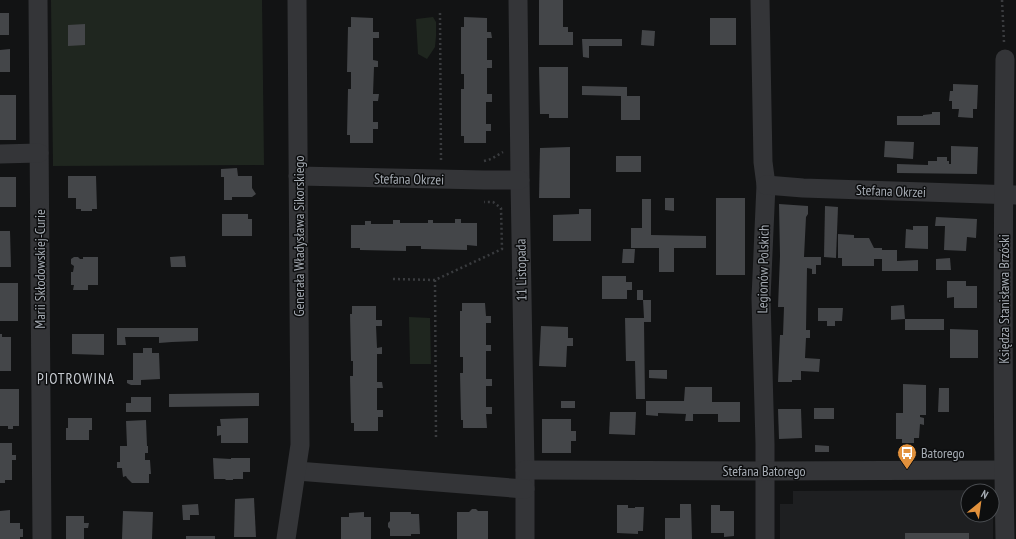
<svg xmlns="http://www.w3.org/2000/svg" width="1016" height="539" font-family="'PT Sans Narrow',sans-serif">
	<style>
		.built { fill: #1e1f21; fill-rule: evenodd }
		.green { fill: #1f261f }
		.building { fill: #444649 }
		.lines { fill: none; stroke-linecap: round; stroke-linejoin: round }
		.path { stroke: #3a3c3f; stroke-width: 2.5; stroke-dasharray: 2 3; stroke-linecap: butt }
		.minor { stroke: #343538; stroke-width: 19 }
		.labels { text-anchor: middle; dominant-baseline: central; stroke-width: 3; stroke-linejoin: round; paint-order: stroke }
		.street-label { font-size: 14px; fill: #a5abb3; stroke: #0d0e0f }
		.poi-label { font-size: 14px; fill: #a5abb3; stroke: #0d0e0f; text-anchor: start }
		.neighbourhood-label { font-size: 15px; letter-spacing: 1px; fill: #c6cad0; stroke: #0d0e0f }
	</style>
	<rect width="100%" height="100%" fill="#121314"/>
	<!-- built -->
	<path class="built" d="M993 490V539H780V504H793V491ZM968 491H992V515H968Z"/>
	<!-- green -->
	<g class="green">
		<path d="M51 0H262L264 165 53 166Z"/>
		<path d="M433 17 436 22V36L435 47 427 59 418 54 416 19Z"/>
		<path d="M409 317 430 318 431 364H410Z"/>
	</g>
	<!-- building -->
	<g class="building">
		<path d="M539 0H563V27H568V32H573V45H539Z"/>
		<rect x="0" y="13" width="9" height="22"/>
		<path d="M351 17 373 18V32H379V38H373V60L378 61V67H374L373 94H379L378 101H373V122H378V129H373V143H350V135H347L348 89H351V72H347L348 27H351Z"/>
		<path d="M464 17 487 18V32H491L492 38H487V60H492V68H487V94H492V102H486V124H491V131H486V143H464V136H461V89H464V74H461V27H464Z"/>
		<rect x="710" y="18" width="26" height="27"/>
		<path d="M85 24V45L68 46V25Z"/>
		<path d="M642 30 655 31 654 46 641 45Z"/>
		<path d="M582 39H622V46H589V58L583 57Z"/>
		<path d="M10 49V72H0V50Z"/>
		<path d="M539 67H568V118H549V114H540Z"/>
		<path d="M953 84 978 85 977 109H973V118L958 117 959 109H952V101H949L950 91H953Z"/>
		<path d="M582 86 627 87V96H640V120H621V96L582 95Z"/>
		<rect x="0" y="95" width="16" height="45"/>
		<path d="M932 112H940V125H897V116H923V115L932 114Z"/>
		<path d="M885 141 914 142 913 159 884 157Z"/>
		<path d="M951 146 978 147 977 174 897 173V164L928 165V161H937V157H947V161H949V164H951Z"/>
		<path d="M570 147V198H539L540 148Z"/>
		<rect x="616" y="156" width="25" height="16"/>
		<path d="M237 168 238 176H252V188L256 194 252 197H232V200H224V177H221V169Z"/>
		<path d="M68 176H96L97 209H92V211H81V209H76V198H68Z"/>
		<rect x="0" y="177" width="16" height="30"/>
		<path d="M665 198H674V211L665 210Z"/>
		<rect x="716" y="198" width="29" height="77"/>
		<path d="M642 199H651V235L706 236V248H674V272H659V248H631V228H642Z"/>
		<path d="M779 204 808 206V214L806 217 804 257H821V265H816V274H812V269L807 268 806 330H810V338H806L805 358 820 359 819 372 801 371V380H792V382H778L780 335H783L784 307H778L780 256Z"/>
		<path d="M825 206 838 207 836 258 824 257Z"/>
		<path d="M579 209H591V241H553V215L579 214Z"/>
		<path d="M222 214H248V219H252V236H222Z"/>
		<path d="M936 217 977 219 976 238 967 237 966 251 944 250 945 226H935Z"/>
		<path d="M455 219H461V223H477V246L467 245V250L421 249V246H406V251L360 250V248H351V225H365V221H371V224H393V220H400V223H428V220H433V223H455Z"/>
		<path d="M913 226H928V249L905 248 906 229 913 230Z"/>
		<path d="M0 231H10L11 267H0Z"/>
		<path d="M838 234 854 235V238H869L874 248H882V250H897V261L918 260V271H882V259H874V266H842V258H838Z"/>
		<path d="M623 249H635L634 263H622Z"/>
		<path d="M185 256 186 267H171L170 257Z"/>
		<path d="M74 257H78L80 259H83V257H98V285H88V290H73L74 285H71V272H73L74 266 71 264V259Z"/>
		<path d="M950 258 951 270H936V259Z"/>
		<path d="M602 276H626V282H632V290H627V299H602Z"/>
		<path d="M947 281H966V286H977V308H954V297L947 298Z"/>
		<rect x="0" y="283" width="18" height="38"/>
		<rect x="637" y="290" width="6" height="10"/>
		<path d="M643 300H651V322H644L645 399H636L635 361H626L625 318H644Z"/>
		<path d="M462 303H485L486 316H491V323H486V345H491V351H486V379H492V386H486V407H492V414H486L487 428H463V420H461L460 373H463V357H460V311H462Z"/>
		<path d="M904 305 905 319H944V330H905V319L891 320V306Z"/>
		<path d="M352 306H376V320H382V326H376L377 348 382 347V354H377V382H382L383 388H377V410H383V417H378V431H354V423H351L350 376H353V361H351L350 314H352Z"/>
		<path d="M818 308H843L842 321H835V326H827V321H818Z"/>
		<path d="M541 326 568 327V338H573V346H567L566 367 539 366Z"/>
		<path d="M117 328H198V341L172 342 159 343V337H125L126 345H117Z"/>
		<path d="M950 329 978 330V358H950Z"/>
		<path d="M0 334H2V337H11V371H0Z"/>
		<path d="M72 334H104V355L72 354Z"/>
		<path d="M143 348H152V353H159L160 379 141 380V385H131L127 383V380H133V353H143Z"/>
		<path d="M649 370H667V379L649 378Z"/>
		<path d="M903 384 926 385V415H920V417L924 418V425L920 424 919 438H914V443H902V439H896V413H903Z"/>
		<path d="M685 387H712V402H740V422H718V414H693V421H685L686 414 658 413V416L646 415V401H684Z"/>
		<path d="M939 388H949V412H938Z"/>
		<path d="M0 389H19V426H13V429H8V426H0Z"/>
		<path d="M259 393V406L169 407V394Z"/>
		<path d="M131 397H151V412H126V403H131Z"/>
		<rect x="561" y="401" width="14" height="7"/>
		<rect x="814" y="408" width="20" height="11"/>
		<path d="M778 409H801L802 438 779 439Z"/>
		<path d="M610 412H636L635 435 609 434Z"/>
		<path d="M68 418H92V430H89V440H66V428H68Z"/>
		<path d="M248 418V443H221V435L217 436V426H221L220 419Z"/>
		<path d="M542 419H571V431H576V441H571V453H542Z"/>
		<path d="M146 420 147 446H148V453H145V460H150L151 474H149V483H132L127 478 126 476 123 477 122 468H117V462H120V446H127L126 421Z"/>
		<path d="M0 443H12V455H16V460H12V480H5V483H0Z"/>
		<path d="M815 445 829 446V452H815Z"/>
		<path d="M213 458 231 459V458H250V472H243V479H233V480H226L225 479H214Z"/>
		<path d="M254 498 256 537H234L235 499Z"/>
		<path d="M198 504 199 515H190V520H183L182 505Z"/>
		<path d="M680 504H691L692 539H665V518H680Z"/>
		<path d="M617 505H628V508H635V507H644L643 531H638V534L617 533Z"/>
		<path d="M711 505H720V511H734V536L724 537V533H711Z"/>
		<path d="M472 509H476L478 511H488V539H457V512H469Z"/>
		<path d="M10 510V523H20V529H23V537H20V539H0V511Z"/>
		<path d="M123 511 153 512 152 539H122Z"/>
		<path d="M364 512V517H371V539H341V517H349V513Z"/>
		<path d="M390 512H411V514H419L420 534H411V536H390V529L388 527V523L390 521Z"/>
		<path d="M66 516H84V523H89L88 528H84V539H66Z"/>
		<rect x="905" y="533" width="64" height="6"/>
		<rect x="186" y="536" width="29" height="3"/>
	</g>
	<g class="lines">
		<!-- path -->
		<g class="path">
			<path d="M1002 0 1004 42"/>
			<path d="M440 13 441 161"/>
			<path d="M484 161 491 159 503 152"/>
			<path d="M393 279 435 280 502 249 501 208 493 202H484"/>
			<path d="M435 280 436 439"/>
		</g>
		<!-- minor -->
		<g class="minor">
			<path d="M38 0 42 539"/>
			<path d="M518 0 520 180 525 470V539"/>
			<path d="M760 0 763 162 766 185 761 298 765 444V539"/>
			<path d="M0 154 39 153"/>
			<path d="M298 176 484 180H520"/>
			<path d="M766 185 803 188 1016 195"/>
			<path d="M525 470 765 471 1003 470"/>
			<path d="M297 471 525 489"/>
			<path d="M286 539 300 445 297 0"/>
			<path d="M1005 539C1002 379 1003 219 1005 59"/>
		</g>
	</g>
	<!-- icons -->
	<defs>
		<g id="bus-pin" transform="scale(1)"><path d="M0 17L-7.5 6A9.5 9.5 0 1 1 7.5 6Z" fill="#e2913c" stroke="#0d0e0f"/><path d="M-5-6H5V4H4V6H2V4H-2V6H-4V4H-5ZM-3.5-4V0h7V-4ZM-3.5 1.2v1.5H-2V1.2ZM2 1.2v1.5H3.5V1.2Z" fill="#fff"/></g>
	</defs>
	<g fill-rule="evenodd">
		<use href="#bus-pin" x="907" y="453"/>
	</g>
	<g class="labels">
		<!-- street labels -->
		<g class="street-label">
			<text transform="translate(409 179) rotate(1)">Stefana Okrzei</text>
			<text transform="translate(891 191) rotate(2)">Stefana Okrzei</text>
			<text transform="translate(299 236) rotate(-90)">Generała Władysława Sikorskiego</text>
			<text transform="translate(40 269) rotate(-90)">Marii Skłodowskiej-Curie</text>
			<text transform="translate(763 269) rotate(-89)">Legionów Polskich</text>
			<text transform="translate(521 270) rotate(-91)">11 Listopada</text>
			<text transform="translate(1004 299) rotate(-90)">Księdza Stanisława Brzóski</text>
			<text x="764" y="471">Stefana Batorego</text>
		</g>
		<!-- poi labels -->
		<g class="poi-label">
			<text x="921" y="453">Batorego</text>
		</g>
		<!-- neighbourhood labels -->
		<g class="neighbourhood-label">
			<text x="76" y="378">PIOTROWINA</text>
		</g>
	</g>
	<!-- north arrow -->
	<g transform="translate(980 503) rotate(29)"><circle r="19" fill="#0d0e0f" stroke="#4a4d51"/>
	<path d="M0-3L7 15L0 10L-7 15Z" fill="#e2913c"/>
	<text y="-6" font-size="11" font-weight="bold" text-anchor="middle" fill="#a5abb3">N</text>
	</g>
</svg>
